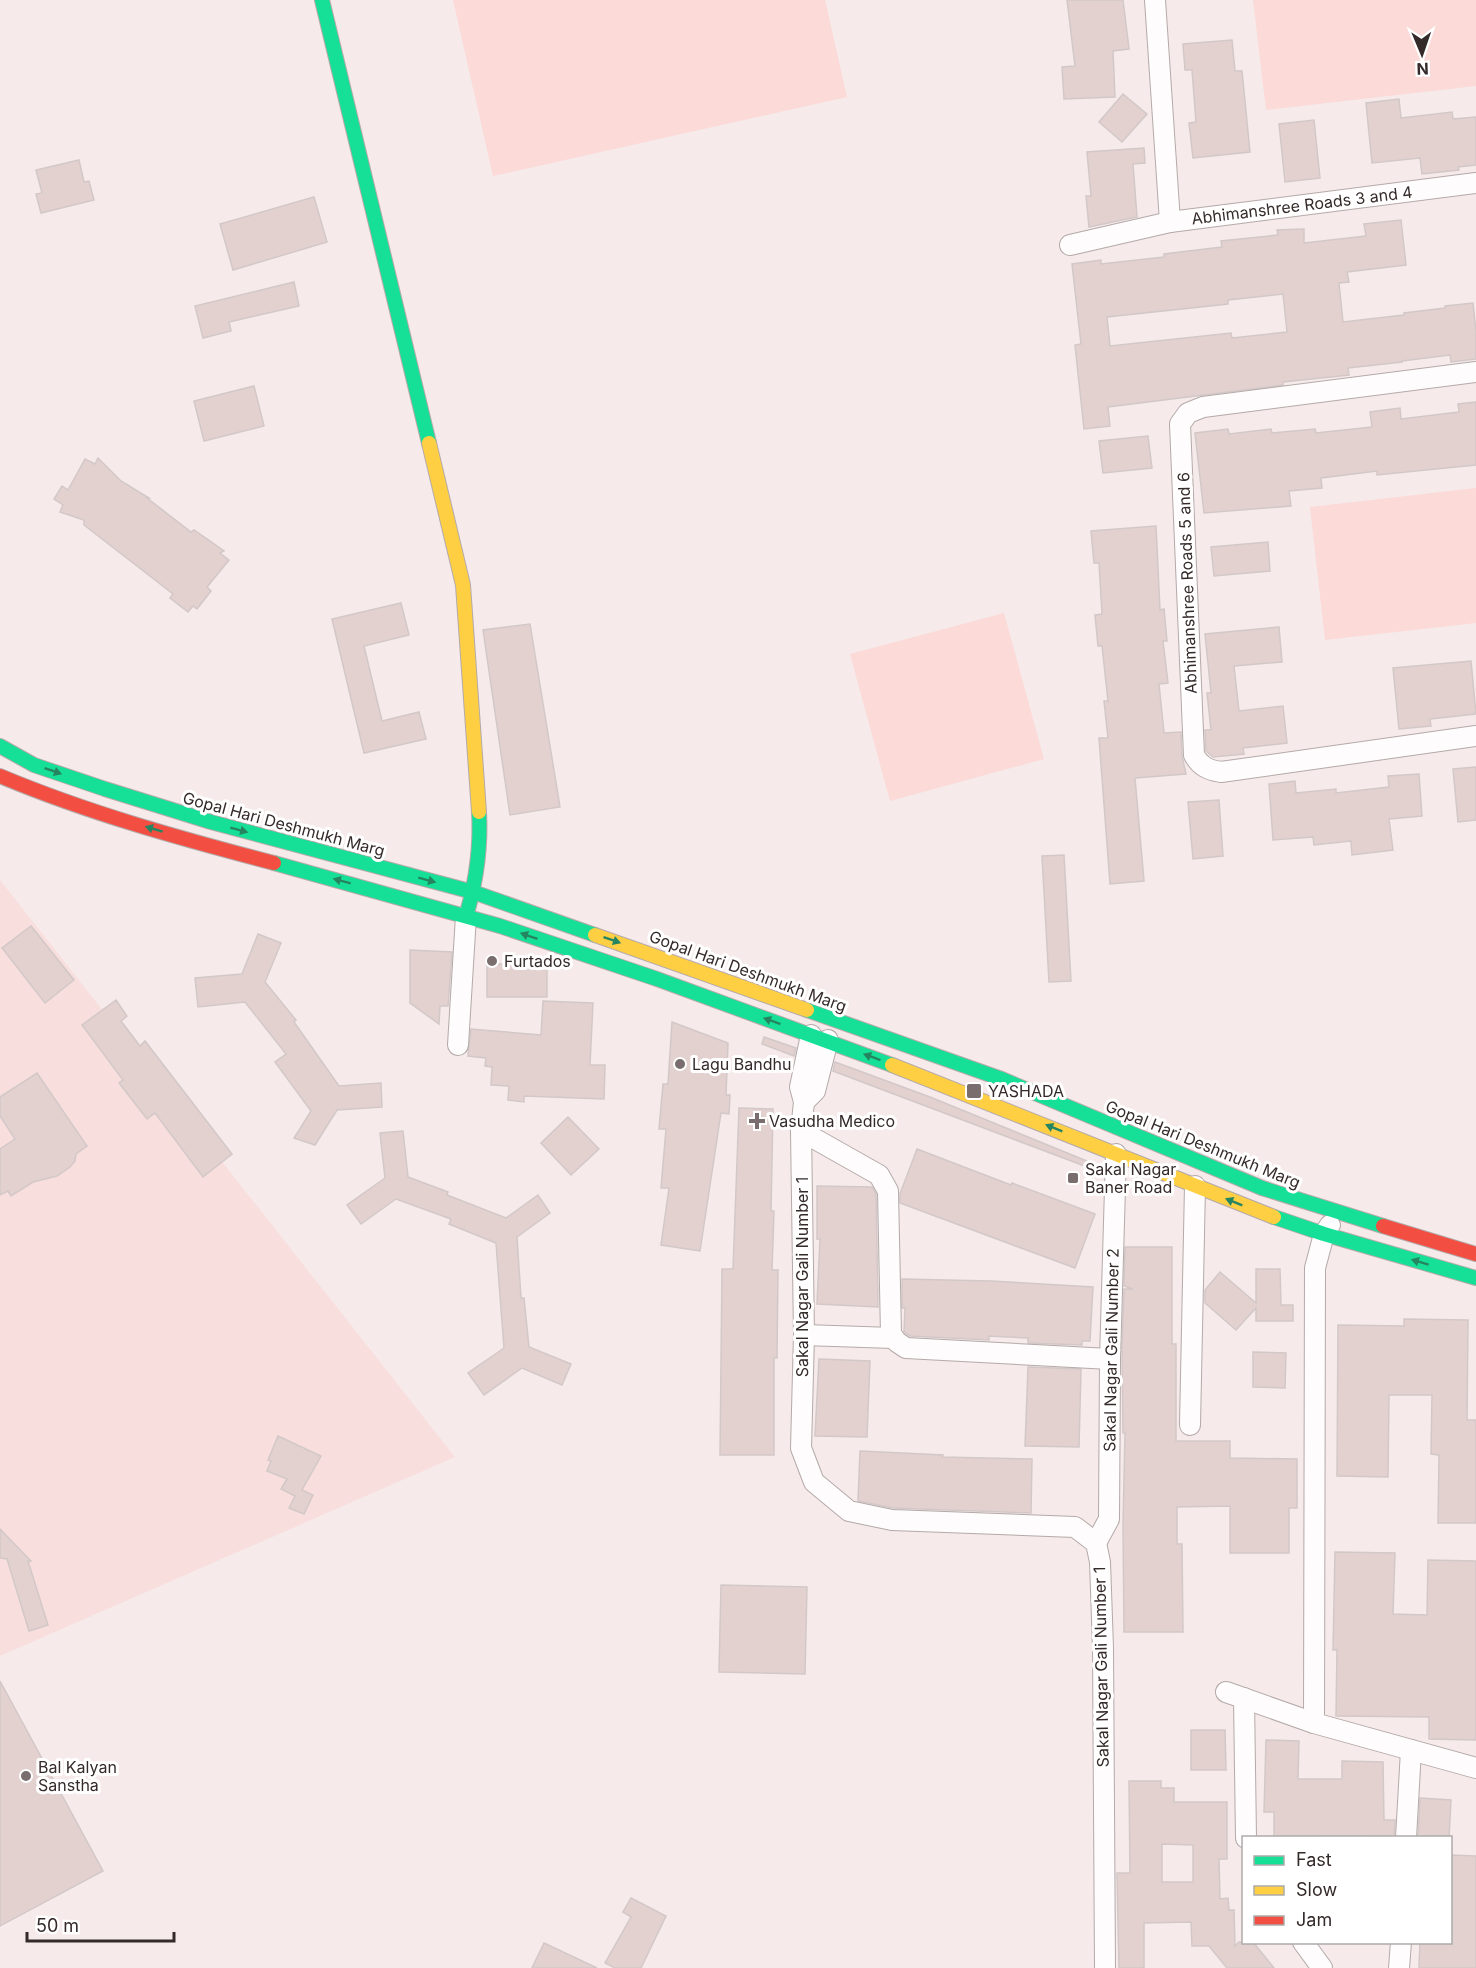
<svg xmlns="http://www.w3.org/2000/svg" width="1476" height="1968" font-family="Inter,sans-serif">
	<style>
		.built { fill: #f8dfdd }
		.green { fill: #fbdad8 }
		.building { fill: #e3d1d0; stroke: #d3c8c8; stroke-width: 1.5; fill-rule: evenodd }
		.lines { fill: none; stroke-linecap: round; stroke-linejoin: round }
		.street-casing { stroke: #b4aaa9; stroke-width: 22 }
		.fast-casing { stroke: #b4aaa9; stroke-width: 16 }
		.slow-casing { stroke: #b4aaa9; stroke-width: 16 }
		.jam-casing { stroke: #b4aaa9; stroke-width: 16 }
		.street { stroke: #fefcfc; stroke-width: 20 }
		.fast { stroke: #16e098; stroke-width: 14 }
		.slow { stroke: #ffcf43; stroke-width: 14 }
		.jam { stroke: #f24e42; stroke-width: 14 }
		.oneway { fill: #268561 }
		.poi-dot { fill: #796d6d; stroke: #fff; stroke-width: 2 }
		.labels { text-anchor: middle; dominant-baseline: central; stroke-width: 6; stroke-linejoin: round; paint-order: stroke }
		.street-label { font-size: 16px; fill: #352a2a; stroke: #fff }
		.poi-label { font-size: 16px; fill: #352a2a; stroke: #fff; text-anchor: start }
	</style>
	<rect width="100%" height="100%" fill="#f6eaea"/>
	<!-- built -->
	<path class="built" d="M0 880 455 1457 0 1656Z"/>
	<!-- green -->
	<g class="green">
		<path d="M453 0H825L847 97 493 176Z"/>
		<path d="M1253 0H1476V86L1266 110Z"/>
		<path d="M1476 488V623L1325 640 1310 507Z"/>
		<path d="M1004 613 1044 759 890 801 850 654Z"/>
	</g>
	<!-- building -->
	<g class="building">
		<path d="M1067 0H1123L1129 49 1113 51 1115 97 1064 99 1062 67 1075 66Z"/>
		<path d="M1232 40 1235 71H1242L1250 152 1193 158 1189 123 1196 122 1192 70H1185L1183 44Z"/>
		<path d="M1123 94 1147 114 1122 142 1099 122Z"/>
		<path d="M1399 99 1401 118 1452 112 1453 119 1476 117V165L1458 167 1459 170 1422 174 1420 158 1372 163 1366 103Z"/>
		<path d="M1314 120 1320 178 1285 182 1279 124Z"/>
		<path d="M1144 148 1145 163 1133 164 1137 217 1089 227 1086 196H1091L1087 152Z"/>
		<path d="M79 160 84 182 89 181 94 200 41 213 36 194 42 193 36 170Z"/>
		<path d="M314 197 327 242 233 270 220 224Z"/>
		<path d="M1401 220 1406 265 1347 272 1349 282 1339 283 1343 322 1404 315V313L1445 308V306L1473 303 1476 332V359L1451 362 1450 355 1402 361V362L1348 368 1349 375 1283 382V385L1108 407 1110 426 1084 429 1075 345 1081 344 1072 264 1101 260V264L1164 257V254L1222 247 1221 241 1278 235 1277 230 1304 229V243L1366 236 1364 224ZM1283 294 1287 332 1232 338 1231 333 1110 346 1107 317 1228 304V300Z"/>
		<path d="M294 282 299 306 229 322 231 331 203 338 195 306Z"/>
		<path d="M254 386 264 426 204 441 194 401Z"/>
		<path d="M1476 402V465L1377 475V471L1321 478 1322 488 1289 491 1291 506 1204 513 1195 433 1228 429 1229 434 1271 429 1272 433 1315 429 1316 433 1372 427 1370 412 1400 408 1401 419 1459 412 1458 404Z"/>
		<path d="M1148 436 1152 468 1103 473 1099 441Z"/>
		<path d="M98 458 121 481 149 498H147L191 532 194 530 224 551 220 553 229 560 207 587 211 591 197 609 193 606 188 612 170 598 173 594 84 525V520L60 512 63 505 54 499 62 486 68 490 85 459 95 464Z"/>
		<path d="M1156 526 1160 610 1164 609 1167 641H1163L1168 683 1159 684 1164 733 1181 732 1182 756 1186 774 1135 778 1144 881 1110 884 1099 738H1108L1104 701H1108L1102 646H1098L1095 615 1102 614 1099 563H1094L1091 531Z"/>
		<path d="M1268 542 1270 571 1214 576 1211 547Z"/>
		<path d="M401 603 409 635 364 646 382 721 419 712 426 739 364 753 332 619Z"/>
		<path d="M530 624 560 807 510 815 483 630Z"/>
		<path d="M1279 627 1282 662 1234 666 1239 711 1283 706 1287 743 1243 748 1244 754 1213 757 1206 751 1205 730H1211L1207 693H1211L1205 634Z"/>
		<path d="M1471 661 1476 714 1430 719 1431 726 1399 729 1393 668Z"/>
		<path d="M1476 767V820L1458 822 1453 769Z"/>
		<path d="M1419 774 1422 816 1389 819 1393 850 1352 855 1351 841 1314 845 1313 837 1273 840 1269 784 1295 781 1296 793 1336 789V793L1389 787 1388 776Z"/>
		<path d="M1219 800 1223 856 1193 859 1188 802Z"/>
		<path d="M1064 855 1071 981 1049 982 1042 856Z"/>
		<path d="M31 926 74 980 45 1003 2 948Z"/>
		<path d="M258 934 281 943 265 982 296 1020 294 1022 339 1086 381 1083 382 1107 337 1110 315 1145 294 1138 311 1111 275 1062 286 1054 245 1002 198 1007 195 978 242 974Z"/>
		<path d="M410 950 452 952 448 1006H440L439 1024 410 1003Z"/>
		<rect x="487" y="964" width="60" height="33"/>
		<path d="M116 1000 127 1016 121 1021 140 1046 145 1041 232 1154 203 1177 155 1113 147 1119 119 1083 123 1080 82 1025Z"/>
		<path d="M543 1001 593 1003 590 1065H605L604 1099 524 1096V1102L508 1100 509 1086 491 1085 492 1067 485 1066 486 1058 468 1056 471 1029 541 1035Z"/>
		<path d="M672 1022 728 1043 726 1095H730L729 1114 721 1113 700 1251 661 1245 669 1188H661L666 1129H659L663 1084H668Z"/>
		<path d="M764 1037 796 1048 794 1056 762 1044Z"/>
		<path d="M835 1062 930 1097 1104 1168 1103 1173 833 1071Z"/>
		<path d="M37 1073 87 1146 76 1154 75 1161 70 1167 57 1176 33 1182 11 1196 8 1191 0 1195V1149L15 1139 0 1116V1097Z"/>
		<path d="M739 1108 773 1109 771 1211H774L772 1270H778L777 1358H774V1455H720L722 1269H733Z"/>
		<path d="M568 1117 599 1149 571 1175 541 1143Z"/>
		<path d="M403 1131 408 1177 448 1192 447 1195 506 1218 538 1195 550 1213 517 1237 521 1298H524L529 1347 571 1364 562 1385 522 1368 484 1395 468 1373 504 1348 496 1243 449 1224 451 1219 396 1199 361 1224 347 1205 385 1178 380 1133Z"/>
		<path d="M917 1149 1011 1185 1012 1183 1095 1214 1075 1268 900 1203V1194Z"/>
		<path d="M817 1186 872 1187 876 1194 878 1307 817 1304 820 1239H817Z"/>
		<path d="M1125 1247H1172V1344H1176V1441H1230V1458L1297 1459V1508H1289V1553H1230V1506L1177 1507V1544H1182L1183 1632H1124L1123 1526 1125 1433H1123L1122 1346 1124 1289H1133L1124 1286Z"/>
		<path d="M1256 1269H1280L1281 1305H1293V1321H1256V1308L1236 1330 1205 1303V1290L1220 1272 1256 1303Z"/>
		<path d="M902 1279 991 1281 1093 1287 1090 1341H1082V1345L1028 1343V1338L989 1336V1340L910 1336 904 1332 905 1308H902Z"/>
		<path d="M1404 1319 1468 1320 1467 1420H1476V1523H1438L1439 1455 1431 1454 1432 1395H1389L1388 1477 1337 1476 1338 1325 1404 1326Z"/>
		<path d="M1253 1352 1286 1353 1285 1388 1253 1387Z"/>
		<path d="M819 1359 870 1361 867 1437 815 1436Z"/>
		<path d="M1028 1367 1081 1369 1079 1447 1025 1446Z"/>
		<path d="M278 1436 321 1456 302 1490 313 1495 304 1514 289 1508 295 1496 281 1489 287 1479 267 1471 271 1461 268 1460Z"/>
		<path d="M860 1451 943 1455 942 1457 1032 1459 1031 1513 893 1508 858 1501Z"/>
		<path d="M0 1529 31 1561H28L48 1625 29 1631 7 1559 0 1558Z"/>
		<path d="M1335 1552 1395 1553 1393 1614 1427 1615 1428 1560 1476 1561V1740L1429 1739V1717L1336 1716 1337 1650H1333Z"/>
		<path d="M721 1585 807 1587 805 1674 719 1672Z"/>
		<path d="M0 1681 103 1871 0 1926Z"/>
		<path d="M1191 1730H1225L1226 1770H1191Z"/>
		<path d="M1266 1740 1299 1741 1298 1779H1342V1761L1383 1762 1384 1820H1395L1394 1837 1323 1836V1838H1274V1812H1264Z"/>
		<path d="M1129 1781H1161V1788H1174V1802H1227V1859H1219L1220 1899 1228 1898 1229 1910H1234L1235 1946 1239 1942H1253L1274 1968H1227L1209 1946H1192L1191 1922 1144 1923V1968H1119L1117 1873H1130ZM1162 1844 1193 1845V1882H1162Z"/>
		<path d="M1420 1798 1451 1800 1449 1838H1418Z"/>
		<path d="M1450 1855 1476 1856V1968H1419L1420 1942H1450Z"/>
		<path d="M631 1898 666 1916 641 1968H615L605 1963 631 1917 623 1912Z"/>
		<path d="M544 1943 597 1968H532Z"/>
	</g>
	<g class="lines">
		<!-- street casing -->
		<g class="street-casing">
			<g id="street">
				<path d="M1155 0 1170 222 1476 183"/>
				<path d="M1070 245 1170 222"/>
				<path d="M1476 372 1203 407 1188 413 1180 424 1194 755C1200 766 1208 770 1221 772L1476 736"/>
				<path d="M811 1035 800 1087 804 1102 801 1131 804 1335 801 1448 814 1482 849 1511 892 1520 1075 1527 1096 1543 1100 1562 1103 1648 1105 1968"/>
				<path d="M458 1045 466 916"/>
				<path d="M804 1102 815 1091 828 1040"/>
				<path d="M801 1131 879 1175 888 1191 891 1334 897 1342 906 1348 1110 1359"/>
				<path d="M804 1335 893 1338"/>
				<path d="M1190 1425 1195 1186"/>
				<path d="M1096 1543 1109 1519 1110 1359 1116 1154"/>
				<path d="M1226 1692 1314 1723 1476 1768"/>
				<path d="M1244 1698 1246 1838"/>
				<path d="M1314 1723 1315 1268 1324 1234 1330 1225"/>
				<path d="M1406 1838 1411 1750"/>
				<path d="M1303 1942 1322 1968"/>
				<path d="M1399 1968 1401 1942"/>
			</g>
		</g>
		<!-- fast casing -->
		<g class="fast-casing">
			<g id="fast">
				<path d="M322 0 429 443"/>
				<path d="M0 746 34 765 105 789 211 822 473 892 595 935"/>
				<path d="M274 863 500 926 657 979 892 1065"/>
				<path d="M467 913C476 881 481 845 479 812"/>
				<path d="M807 1010 999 1078 1262 1188 1383 1226"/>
				<path d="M1274 1217 1324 1234 1476 1278"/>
			</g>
		</g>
		<!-- slow casing -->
		<g class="slow-casing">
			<g id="slow">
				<path d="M429 443 463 585 479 812"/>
				<path d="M595 935 807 1010"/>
				<path d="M892 1065 1274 1217"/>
			</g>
		</g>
		<!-- jam casing -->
		<g class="jam-casing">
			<g id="jam">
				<path d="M0 776C88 813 182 839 274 863"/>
				<path d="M1383 1226 1476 1254"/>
			</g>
		</g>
		<!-- street -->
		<use href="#street" class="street"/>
		<!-- fast -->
		<use href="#fast" class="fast"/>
		<!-- slow -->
		<use href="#slow" class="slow"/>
		<!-- jam -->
		<use href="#jam" class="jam"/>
	</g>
	<!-- one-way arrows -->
	<defs><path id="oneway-solid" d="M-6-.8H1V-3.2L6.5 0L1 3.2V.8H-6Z" transform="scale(1.5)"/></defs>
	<g class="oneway">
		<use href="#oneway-solid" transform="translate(53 771) rotate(19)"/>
		<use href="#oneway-solid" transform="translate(154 829) rotate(-163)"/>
		<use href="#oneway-solid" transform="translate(239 830) rotate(15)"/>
		<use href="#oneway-solid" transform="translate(427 880) rotate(15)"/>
		<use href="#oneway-solid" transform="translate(342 881) rotate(-165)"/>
		<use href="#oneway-solid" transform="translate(529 936) rotate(-161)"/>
		<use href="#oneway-solid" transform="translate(612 940) rotate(19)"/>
		<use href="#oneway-solid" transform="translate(772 1021) rotate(-160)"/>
		<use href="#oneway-solid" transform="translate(872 1057) rotate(-160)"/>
		<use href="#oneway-solid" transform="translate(1054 1128) rotate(-158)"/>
		<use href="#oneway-solid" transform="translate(1234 1202) rotate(-158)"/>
		<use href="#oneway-solid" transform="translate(1420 1262) rotate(-163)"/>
	</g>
	<!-- markers -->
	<g class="poi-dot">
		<circle cx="492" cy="961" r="6"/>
		<circle cx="680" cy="1064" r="6"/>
		<rect x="966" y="1083" width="16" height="16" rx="3"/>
		<path d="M754 1112h6v6h6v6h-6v6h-6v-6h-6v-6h6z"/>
		<rect x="1067" y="1172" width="12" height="12" rx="3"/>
		<circle cx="26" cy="1776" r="6"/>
	</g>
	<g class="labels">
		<!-- street labels -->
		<g class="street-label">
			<text transform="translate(1302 205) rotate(-7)">Abhimanshree Roads 3 and 4</text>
			<text transform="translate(1187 583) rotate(-92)">Abhimanshree Roads 5 and 6</text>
			<text transform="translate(284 824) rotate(15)">Gopal Hari Deshmukh Marg</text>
			<text transform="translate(748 971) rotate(20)">Gopal Hari Deshmukh Marg</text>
			<text transform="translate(1203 1144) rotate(22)">Gopal Hari Deshmukh Marg</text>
			<text transform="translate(802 1277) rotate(-90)">Sakal Nagar Gali Number 1</text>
			<text transform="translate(1111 1350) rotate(-89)">Sakal Nagar Gali Number 2</text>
			<text transform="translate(1101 1667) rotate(-91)">Sakal Nagar Gali Number 1</text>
		</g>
		<!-- poi labels -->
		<g class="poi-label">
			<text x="504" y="961">Furtados</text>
			<text x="692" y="1064">Lagu Bandhu</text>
			<text x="988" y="1091">YASHADA</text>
			<text x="769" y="1121">Vasudha Medico</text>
			<text x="1085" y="1169">Sakal Nagar<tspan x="1085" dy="18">Baner Road</tspan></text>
			<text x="38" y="1767">Bal Kalyan<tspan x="38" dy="18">Sanstha</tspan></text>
		</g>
	</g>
	<!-- legend -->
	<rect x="1242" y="1836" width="210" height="108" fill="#ffffff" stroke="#aeaaaa" stroke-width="1.5"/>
	<rect x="1254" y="1856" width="30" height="9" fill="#16e098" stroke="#aeaaaa" stroke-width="1.5"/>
	<text x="1296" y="1866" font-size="18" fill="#352a2a">Fast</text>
	<rect x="1254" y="1886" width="30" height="9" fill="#ffcf43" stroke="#aeaaaa" stroke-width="1.5"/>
	<text x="1296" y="1896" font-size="18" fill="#352a2a">Slow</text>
	<rect x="1254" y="1916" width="30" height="9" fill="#f24e42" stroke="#aeaaaa" stroke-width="1.5"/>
	<text x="1296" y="1926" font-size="18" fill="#352a2a">Jam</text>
	<!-- north arrow -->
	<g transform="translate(1422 54) rotate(178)" stroke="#ffffff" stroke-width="4.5" paint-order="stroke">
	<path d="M0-4.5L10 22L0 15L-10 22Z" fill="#352a2a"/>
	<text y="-9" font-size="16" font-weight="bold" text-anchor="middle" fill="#352a2a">N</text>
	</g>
	<!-- scale -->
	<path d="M27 1932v9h147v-9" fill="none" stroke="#352a2a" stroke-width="3"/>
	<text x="36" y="1932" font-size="18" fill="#352a2a" stroke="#ffffff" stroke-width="4.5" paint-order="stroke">50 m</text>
</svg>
